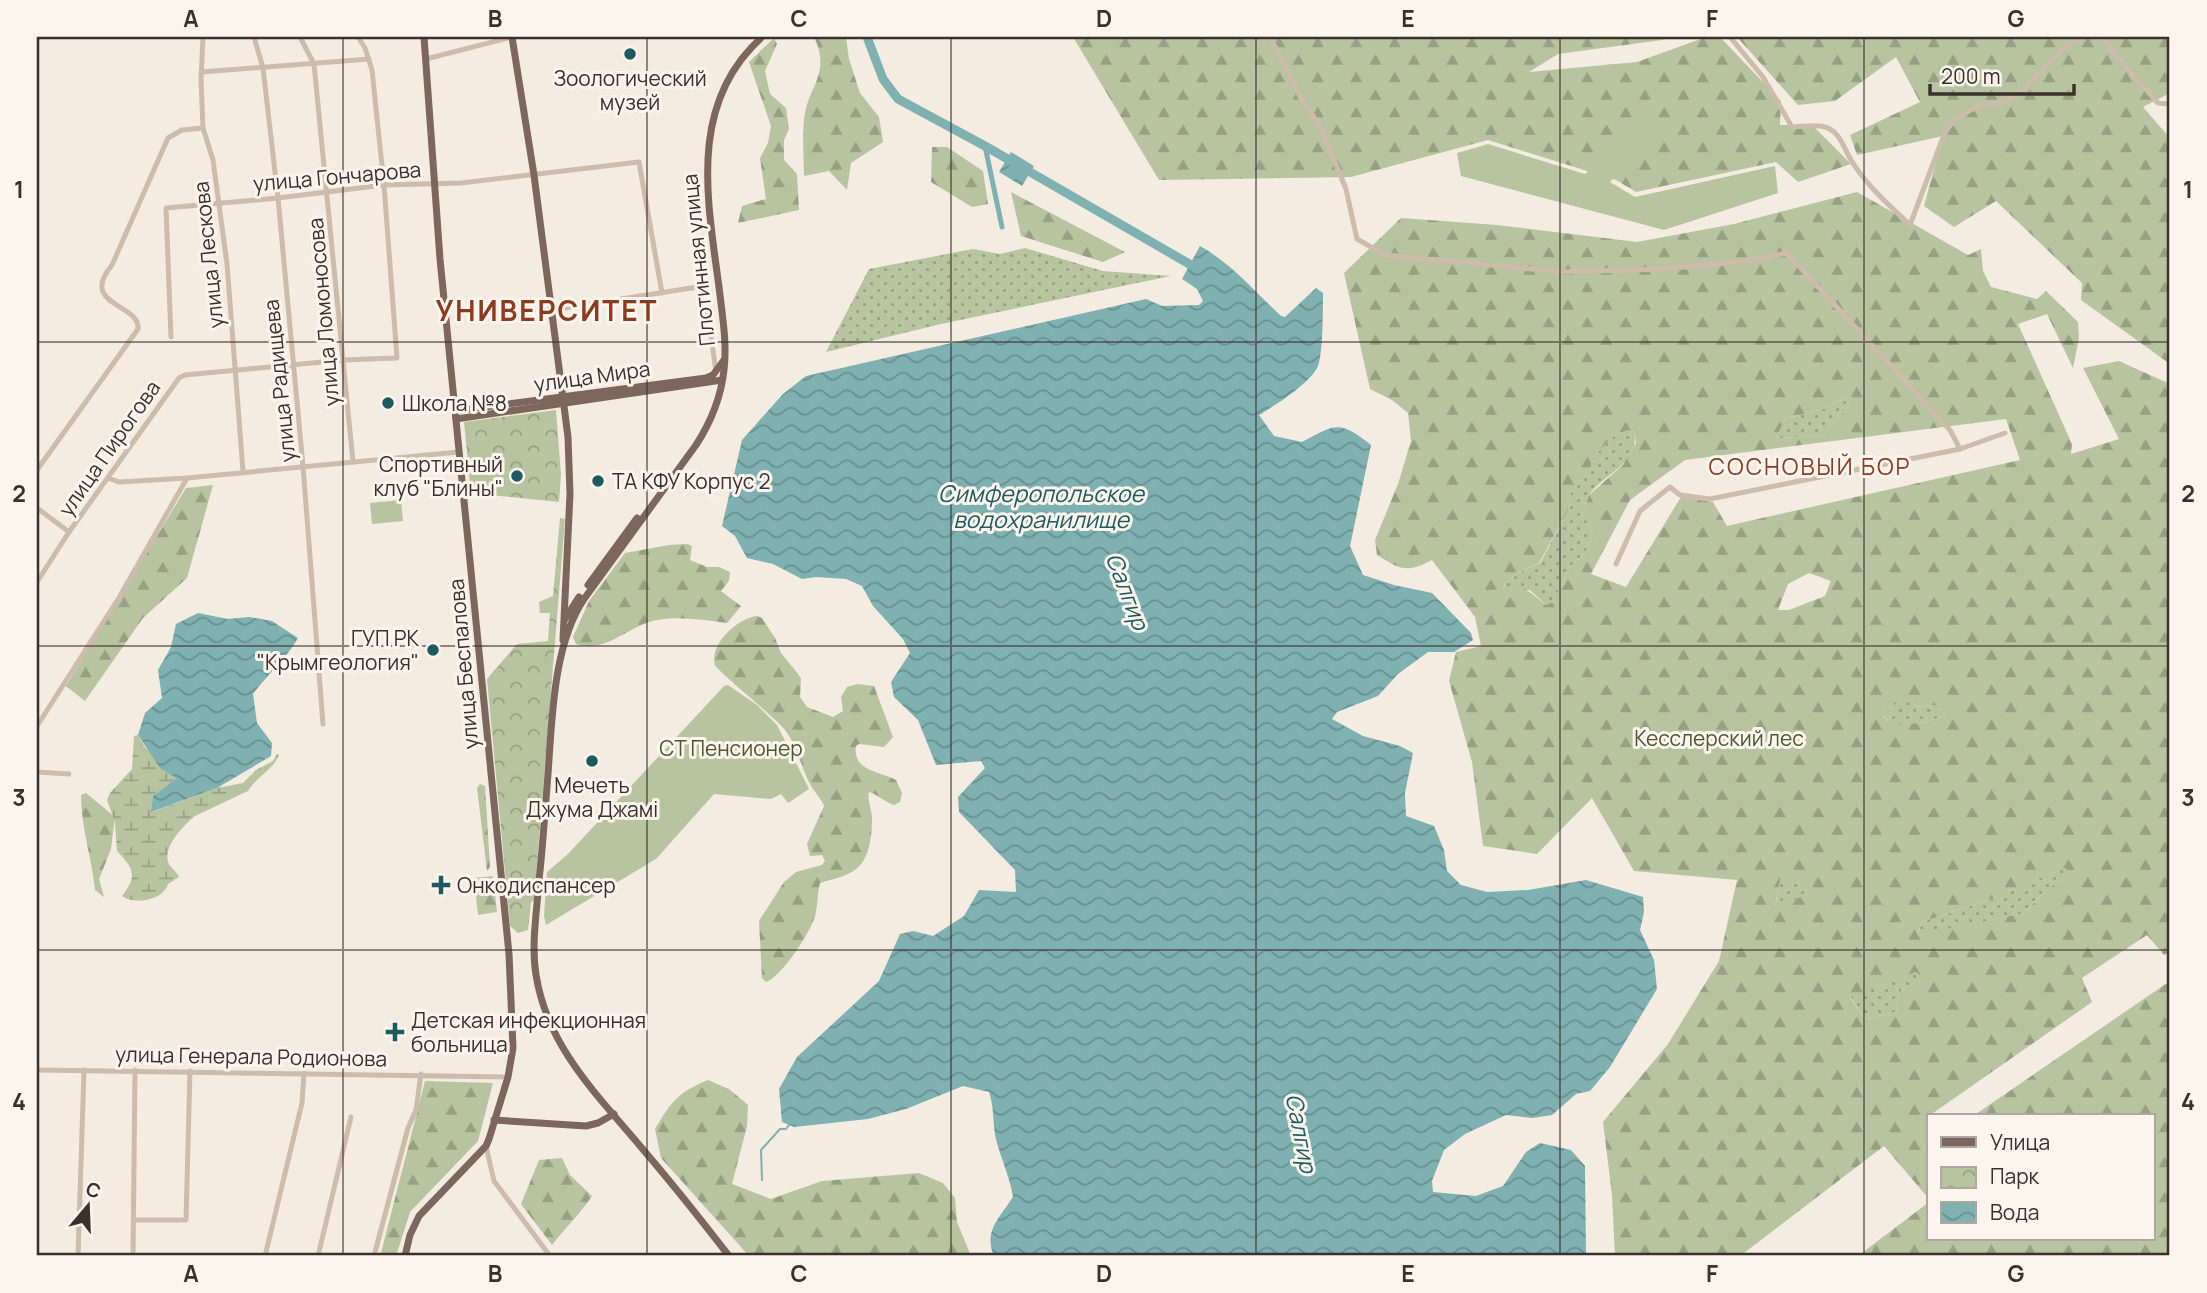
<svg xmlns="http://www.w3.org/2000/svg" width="2207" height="1293" font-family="Manrope,sans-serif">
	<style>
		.grass { fill: url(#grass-dots) }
		.forest { fill: url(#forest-firs); fill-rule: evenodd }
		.wetland { fill: url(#wetland-marsh) }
		.park { fill: url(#park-crowns) }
		.garden { fill: #b8c4a0 }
		.water { fill: url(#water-waves) }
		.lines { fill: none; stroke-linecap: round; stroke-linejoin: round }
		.stream { stroke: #7fb0b2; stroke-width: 2 }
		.canal { stroke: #7fb0b2; stroke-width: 5 }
		.river { stroke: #7fb0b2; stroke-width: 9 }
		.minor { stroke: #cdbbac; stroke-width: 5 }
		.major { stroke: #7d675c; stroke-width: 7 }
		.grid { fill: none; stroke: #3b302b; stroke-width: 2; stroke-opacity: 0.55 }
		.poi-dot { fill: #1f5a5e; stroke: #fbf5ee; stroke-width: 2.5 }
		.labels { text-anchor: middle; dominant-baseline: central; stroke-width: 6; stroke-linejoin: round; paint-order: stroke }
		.poi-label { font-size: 21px; fill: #3b302b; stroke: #fbf5ee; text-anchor: start }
		.street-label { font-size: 21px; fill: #3b302b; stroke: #fbf5ee }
		.park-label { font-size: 21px; fill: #4a5a2e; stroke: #fbf5ee }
		.neighbourhood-label { font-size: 23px; letter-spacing: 2px; fill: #8c3b22; stroke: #fbf5ee }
		.water-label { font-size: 23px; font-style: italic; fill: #1f5a5e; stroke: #fbf5ee }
		.district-label { font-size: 28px; font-weight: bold; letter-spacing: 2px; fill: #8c3b22; stroke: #fbf5ee }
		.neatline { fill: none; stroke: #3b302b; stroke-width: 2.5 }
		.grid-label { font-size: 23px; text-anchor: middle; font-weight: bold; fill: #3b302b }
	</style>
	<defs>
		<pattern id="grass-dots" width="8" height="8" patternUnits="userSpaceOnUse" patternTransform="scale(1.75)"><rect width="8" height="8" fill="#b8c4a0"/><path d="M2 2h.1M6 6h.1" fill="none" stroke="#97a083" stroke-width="1.8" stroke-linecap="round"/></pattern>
		<pattern id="forest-firs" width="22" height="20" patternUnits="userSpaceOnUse" patternTransform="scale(1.75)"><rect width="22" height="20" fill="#b8c4a0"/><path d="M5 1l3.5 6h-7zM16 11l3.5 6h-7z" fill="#97a083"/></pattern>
		<pattern id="wetland-marsh" width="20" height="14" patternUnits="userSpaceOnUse" patternTransform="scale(1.75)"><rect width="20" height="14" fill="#b8c4a0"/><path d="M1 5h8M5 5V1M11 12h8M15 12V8" fill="none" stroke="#97a083"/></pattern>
		<pattern id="park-crowns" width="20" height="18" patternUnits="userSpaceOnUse" patternTransform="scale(1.75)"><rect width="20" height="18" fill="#b8c4a0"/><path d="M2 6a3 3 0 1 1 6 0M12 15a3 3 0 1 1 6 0" fill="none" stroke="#97a083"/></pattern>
		<pattern id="water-waves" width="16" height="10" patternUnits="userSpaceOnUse" patternTransform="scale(1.75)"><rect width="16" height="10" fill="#7fb0b2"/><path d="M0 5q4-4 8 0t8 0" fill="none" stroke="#699091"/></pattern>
	</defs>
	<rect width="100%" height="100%" fill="#f4ebe1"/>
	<!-- grass -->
	<g class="grass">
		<path d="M1025 248 1103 271 1171 276 941 324 826 352 869 269 973 249 1000 254Z"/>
		<path d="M1847 397 1849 406 1822 436 1776 438 1785 419 1823 409Z"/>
		<path d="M1628 430 1634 432C1640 464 1603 474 1589 495 1586 500 1584 507 1583 512L1593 535 1585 553 1570 567 1553 602 1546 605 1530 590H1503L1505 584 1515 574 1540 563 1569 509 1571 493 1589 470 1594 456 1615 435Z"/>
		<path d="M1912 700 1916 707 1934 705 1947 715 1919 724H1890L1883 715 1894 704Z"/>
		<path d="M2066 867 2072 873 2045 891 2025 913 1917 936 1922 922 1985 901Z"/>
		<path d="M1781 875 1814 893 1775 907Z"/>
		<path d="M1916 972 1924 978 1899 992 1896 1012 1865 1019 1850 996Z"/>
	</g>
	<!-- forest -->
	<g class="forest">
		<path d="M805 37H846L849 59 860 93 879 117 883 142 851 163 847 190 829 171 804 176C804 158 802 138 804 120 807 87 831 75 815 39Z"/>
		<path d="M1073 37H1667L1662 40 1558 54 1529 72 1637 62 1706 37H1720L1781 101 1780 125H1812L1851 164 1798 182 1776 162 1636 192 1616 180 1488 140 1351 177 1159 180Z"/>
		<path d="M1737 37H2170V93L2143 107 2170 138V364L2081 300 2082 283 1996 201 1954 227 1924 206 1943 136 1857 155 1850 135 1920 102 1896 57 1835 101 1798 105Z"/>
		<path d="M774 38 777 44 765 71 770 94 786 108 789 129 784 140V160L797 174 799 210 738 223 742 206 766 199 760 158 768 143 771 126 749 62Z"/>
		<path d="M932 147H947L983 171 988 204 972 207 931 182Z"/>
		<path d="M1011 192 1125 252 1103 262 1021 236Z"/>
		<path d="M1857 192 1968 255 1981 249 1983 271 1991 287 2037 299 2046 291 2078 322 2079 338 2073 368 2047 314 2018 324 2072 444 2071 454 2119 439 2083 368 2119 361 2170 384V952L2164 955 2147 935 2082 978 2092 1002 1926 1118 1929 1122V1199L1884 1146 1740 1256H1615L1612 1195 1603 1122 1668 1044 1719 961 1737 880 1634 871 1592 798 1537 854 1483 846 1472 762 1449 681 1456 652 1481 646 1475 617 1432 560C1406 574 1400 569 1377 555L1375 540 1398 484 1411 441 1408 413 1392 400 1370 389 1344 273 1401 218 1497 225 1637 242 1734 224ZM1847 397 1849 406 1822 436 1776 438 1785 419 1823 409ZM2006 419 2020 460 1727 526 1713 502 1681 497 1626 587 1591 574 1630 500 1685 460ZM1628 430 1634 432 1636 443 1623 465 1589 495 1582 512 1593 535 1585 553 1570 567 1553 602 1546 605C1533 595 1521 580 1503 589L1505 584 1515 574 1539 563 1569 509 1571 493 1589 471 1594 456 1615 435ZM1809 573 1831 581 1825 596 1789 610H1778L1788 584ZM1912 700 1916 707 1934 705 1947 715 1919 724H1890L1883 716 1894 704 1904 705ZM2065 868 2071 873 2045 891 2025 913 1917 935 1922 922 1985 901ZM1781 876 1813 893 1775 906ZM1916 972 1923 978 1899 992 1896 1012 1865 1019 1850 997Z"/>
		<path d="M213 485 187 578 143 618 85 701 66 686 186 488Z"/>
		<path d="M687 544 692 546 690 560 707 567H719L730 572 729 581 721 591 741 606 727 623C703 620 680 616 657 620 628 625 607 654 576 644L573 637 589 601 625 553 669 545Z"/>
		<path d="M757 616 762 618 775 638 781 653 798 674 801 679 800 697 807 707 833 717 843 711 841 697 847 687 857 684 874 686 893 737 884 747 859 744 856 746C852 771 879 771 896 780L902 793 900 802 894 805C885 802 877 794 869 792 867 801 872 809 872 818 872 834 870 859 856 869 846 877 832 879 820 883 817 894 818 905 815 916 810 933 782 976 766 982L762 978 759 921 784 882 796 872 822 865 825 861 822 855 810 856 807 844 824 806C821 798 814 792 810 784 801 767 797 745 785 730 775 717 716 670 715 665 709 644 738 618 757 616Z"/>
		<path d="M480 784 485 786 490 867 487 871 477 788Z"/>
		<path d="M86 793 115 817 111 849 99 879 104 897 95 890C92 858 81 828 81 795Z"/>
		<path d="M493 876 497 912 478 915 474 878Z"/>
		<path d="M2170 981V1256H1858L1929 1202V1239H2153V1116H1973Z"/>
		<path d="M708 1080 729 1089 748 1105 747 1126 732 1184 771 1199 822 1181 919 1173 943 1183 955 1198 957 1222 971 1256H749L661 1158 655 1129C671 1102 678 1092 708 1080Z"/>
		<path d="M425 1081 493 1083 478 1141 410 1212 396 1256 381 1253Z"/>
		<path d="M562 1158 570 1175 592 1196C580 1214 565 1228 552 1245L521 1204 539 1160Z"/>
	</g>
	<!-- wetland -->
	<path class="wetland" d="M138 735 144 746 176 778 153 796 152 812 217 788 243 783 256 770 273 761 277 754 279 755C273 770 256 777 248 791L195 816C184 825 161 848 169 864 172 869 177 872 179 877L168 884C163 901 133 905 122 896 137 876 135 870 117 851L115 822 107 800 110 793 132 769 134 736Z"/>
	<!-- park -->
	<g class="park">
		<path d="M556 410 561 475 559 502 471 493 464 422Z"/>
		<path d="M560 518 565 519 534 900 531 902 528 930 518 933 510 926 487 679 517 644 548 641 550 613H540L539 602 553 596Z"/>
	</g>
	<!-- garden -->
	<g class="garden">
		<path d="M1656 115 1670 125 1610 182 1635 197 1775 166 1778 193 1664 230 1461 176 1457 153 1488 144 1585 174Z"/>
		<path d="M401 500 403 521 372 524 370 503Z"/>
		<path d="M728 685 757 705 777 725 809 789 788 803 781 794 771 799 714 794 656 859 546 925 544 916 547 872 568 854 724 686Z"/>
	</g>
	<!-- water -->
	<g class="water">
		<path d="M1011 152 1034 166 1022 186 999 172Z"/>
		<path d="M1200 246C1232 264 1254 291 1281 316L1285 317 1316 288 1323 293C1323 309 1323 353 1318 366 1311 383 1274 406 1259 415L1274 436 1302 442C1336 424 1339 420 1371 445L1350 546 1363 575 1394 585 1432 593 1471 633 1473 640 1454 652H1428L1398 674 1378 696 1337 712 1332 719 1363 736 1400 746 1413 753 1405 793 1406 816 1434 826 1444 850 1447 871 1461 885 1487 892 1528 890 1586 880 1643 897 1644 912 1640 930 1654 960 1657 989 1610 1067 1590 1091 1576 1094 1552 1115 1532 1118 1506 1115 1465 1134 1444 1150 1432 1181 1433 1192 1476 1196 1503 1186 1526 1152 1540 1143 1571 1150 1585 1166 1586 1256H994C983 1232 1000 1217 1013 1197 1010 1178 1002 1161 997 1143 992 1126 995 1109 989 1092L963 1086 906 1109 868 1119 794 1127 782 1122 779 1089 797 1057 879 981 900 934 913 931 933 936 964 916 979 890 1016 892 1015 870 959 812 958 797 985 768 981 761 936 765 918 720 894 697 891 682 910 653 903 639 873 606 862 586 846 579 816 577 802 579 773 564 747 558 735 536 722 526 742 440 783 394 806 376 1146 299 1162 306 1199 305 1203 301 1197 289 1182 279Z"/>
		<path d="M198 613 228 619 249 617 272 621 298 638C286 659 268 674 253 694L257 723 272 743 271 756 217 788 151 812 153 796 176 778 160 768 138 735 145 713 162 698 158 670 171 647 176 624Z"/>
	</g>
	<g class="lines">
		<!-- stream -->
		<path class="stream" d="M762 1180 761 1150 780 1129H786L789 1125"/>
		<!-- canal -->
		<path class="canal" d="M985 146 1002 227"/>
		<!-- river -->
		<path class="river" d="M867 37 883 79 898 99 985 146 1198 269"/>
		<!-- minor -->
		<g class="minor">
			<path d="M203 37 201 80 203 128 213 160 227 264 243 471"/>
			<path d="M254 37 263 68 278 198 303 466 323 724"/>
			<path d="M300 37 314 64 353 462"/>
			<path d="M1270 37 1301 98 1320 126 1346 189 1357 239 1385 255 1562 272 1663 269 1737 262 1787 253 1950 430 1960 449"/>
			<path d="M1730 37 1763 77 1792 127C1802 127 1815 124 1825 127 1840 131 1844 149 1851 160 1866 185 1889 205 1910 225L1945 132C1952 121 1967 111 1979 106 1988 103 1998 105 2006 101 2036 85 2052 53 2081 37"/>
			<path d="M2096 37 2103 40 2158 103 2168 104 2170 101"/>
			<path d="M37 40 38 37"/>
			<path d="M426 59 512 37"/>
			<path d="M201 72 369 59"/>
			<path d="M551 310 704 286 716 372"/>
			<path d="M171 337 166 208 278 198 384 185 461 183 639 162 662 293"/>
			<path d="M37 470 138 329C140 303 78 306 112 265L168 138 182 130 203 128"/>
			<path d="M108 478 119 482 187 478 459 452"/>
			<path d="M37 508 69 532"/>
			<path d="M1616 564 1640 511 1670 487 1680 495 1710 499 1960 449 2005 433"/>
			<path d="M37 582 69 532 179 378 185 375 343 360 397 358 384 185 372 70 365 48 358 37"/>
			<path d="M37 726 120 596 187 478"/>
			<path d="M37 772 69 774"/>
			<path d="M37 1070 508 1077"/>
			<path d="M486 1146 494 1181 550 1256"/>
			<path d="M134 1220H186L190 1071"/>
			<path d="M78 1256 84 1070"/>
			<path d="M133 1256 135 1070"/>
			<path d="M265 1256 302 1103 304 1073"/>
			<path d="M318 1256 351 1117"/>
			<path d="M374 1256 408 1128 416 1110 421 1074"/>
		</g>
		<!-- major -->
		<g class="major">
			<path d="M512 37 534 175 568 437 570 494 563 640"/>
			<path d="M455 411 706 378 713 375 724 360"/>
			<path d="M456 419 722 380"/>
			<path d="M588 585 637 518"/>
			<path d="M565 619 579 597"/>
			<path d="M494 1120 586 1126 598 1123 614 1114"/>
			<path d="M405 1256 410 1235 419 1216 486 1146 489 1139 508 1077 513 1048 509 954 440 259 424 37"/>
			<path d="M729 1256C702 1221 675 1187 646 1153 600 1097 548 1050 536 975 531 944 537 911 539 880 543 845 545 810 548 774 552 720 553 645 584 599L696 445C711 422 721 397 724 370 727 345 723 320 720 295 709 206 685 106 762 37"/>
		</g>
	</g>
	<!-- grid -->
	<path class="grid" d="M343 37V1256M647 37V1256M951 37V1256M1256 37V1256M1560 37V1256M1864 37V1256M37 342H2170M37 646H2170M37 950H2170"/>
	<!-- markers -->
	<g class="poi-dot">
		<circle cx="630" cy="54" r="7"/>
		<circle cx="388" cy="403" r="7"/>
		<circle cx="517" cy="476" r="7"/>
		<circle cx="598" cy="481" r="7"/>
		<circle cx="433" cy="650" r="7"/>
		<circle cx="592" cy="761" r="7"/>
		<path d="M437.5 874.5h7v7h7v7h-7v7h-7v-7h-7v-7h7z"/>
		<path d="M391.5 1021.5h7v7h7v7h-7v7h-7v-7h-7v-7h7z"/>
	</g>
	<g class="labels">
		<!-- poi labels -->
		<g class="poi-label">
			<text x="630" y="78" text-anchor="middle">Зоологический<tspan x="630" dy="24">музей</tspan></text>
			<text x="402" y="403">Школа №8</text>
			<text x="503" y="464" text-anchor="end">Спортивный<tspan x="503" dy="24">клуб "Блины"</tspan></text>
			<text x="612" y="481">ТА КФУ Корпус 2</text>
			<text x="419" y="638" text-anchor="end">ГУП РК<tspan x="419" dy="24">"Крымгеология"</tspan></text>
			<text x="592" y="785" text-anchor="middle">Мечеть<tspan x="592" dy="24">Джума Джамі</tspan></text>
			<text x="457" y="885">Онкодиспансер</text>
			<text x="411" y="1020">Детская инфекционная<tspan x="411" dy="24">больница</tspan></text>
		</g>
		<!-- street labels -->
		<g class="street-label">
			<text transform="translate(337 176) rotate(-5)">улица Гончарова</text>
			<text transform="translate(208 255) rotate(-96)">улица Лескова</text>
			<text transform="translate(698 260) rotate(-96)">Плотинная улица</text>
			<text transform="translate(323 312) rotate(-95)">улица Ломоносова</text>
			<text transform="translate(592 376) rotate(-8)">улица Мира</text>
			<text transform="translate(279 381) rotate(-96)">улица Радищева</text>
			<text transform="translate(109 448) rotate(-55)">улица Пирогова</text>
			<text transform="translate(463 664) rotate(-95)">улица Беспалова</text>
			<text transform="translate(251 1056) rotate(1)">улица Генерала Родионова</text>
		</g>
		<!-- park labels -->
		<g class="park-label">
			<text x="1719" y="738">Кесслерский лес</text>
			<text x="731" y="748">СТ Пенсионер</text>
		</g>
		<!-- neighbourhood labels -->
		<g class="neighbourhood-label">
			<text x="1810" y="466">СОСНОВЫЙ БОР</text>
		</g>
		<!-- water labels -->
		<g class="water-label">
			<text x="1041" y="493">Симферопольское<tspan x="1041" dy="26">водохранилище</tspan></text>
			<text transform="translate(1128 591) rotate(69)">Салгир</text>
			<text transform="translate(1302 1133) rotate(79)">Салгир</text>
		</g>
		<!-- district labels -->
		<g class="district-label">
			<text x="547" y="310">УНИВЕРСИТЕТ</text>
		</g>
	</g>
	<!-- border -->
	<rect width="2207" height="1293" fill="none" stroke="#fbf5ee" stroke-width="77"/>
	<!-- legend -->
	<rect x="1927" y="1114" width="228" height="126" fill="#fbf5ee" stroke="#aea6a0" stroke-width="2"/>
	<rect x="1941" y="1137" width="35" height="10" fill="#7d675c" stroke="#aea6a0" stroke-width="2"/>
	<text x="1990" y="1150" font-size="21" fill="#3b302b">Улица</text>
	<rect x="1941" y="1167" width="35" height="21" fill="url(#park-crowns)" stroke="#aea6a0" stroke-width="2"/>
	<text x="1990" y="1184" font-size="21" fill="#3b302b">Парк</text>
	<rect x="1941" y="1202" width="35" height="21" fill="url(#water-waves)" stroke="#aea6a0" stroke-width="2"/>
	<text x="1990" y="1220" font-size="21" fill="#3b302b">Вода</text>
	<!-- north arrow -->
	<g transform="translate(88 1206) rotate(19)" stroke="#fbf5ee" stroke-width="5" paint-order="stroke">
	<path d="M0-5L12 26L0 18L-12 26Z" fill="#3b302b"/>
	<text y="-10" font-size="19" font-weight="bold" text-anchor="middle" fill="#3b302b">С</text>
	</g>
	<!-- scale -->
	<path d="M1930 84v10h144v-10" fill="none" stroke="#3b302b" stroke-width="3.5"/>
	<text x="1941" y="84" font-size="21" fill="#3b302b" stroke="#fbf5ee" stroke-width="5" paint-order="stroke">200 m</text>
	<rect x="38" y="38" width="2130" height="1216" class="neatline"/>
	<g class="grid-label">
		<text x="191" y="27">A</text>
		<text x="495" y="27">B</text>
		<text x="799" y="27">C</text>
		<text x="1104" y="27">D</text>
		<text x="1408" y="27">E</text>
		<text x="1712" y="27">F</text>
		<text x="2016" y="27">G</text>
		<text x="19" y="198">1</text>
		<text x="2188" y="198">1</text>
		<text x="19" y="502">2</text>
		<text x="2188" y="502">2</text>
		<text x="19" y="806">3</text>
		<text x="2188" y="806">3</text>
		<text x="19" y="1110">4</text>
		<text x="2188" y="1110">4</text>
		<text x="191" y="1282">A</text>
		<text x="495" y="1282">B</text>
		<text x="799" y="1282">C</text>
		<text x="1104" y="1282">D</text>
		<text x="1408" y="1282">E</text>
		<text x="1712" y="1282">F</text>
		<text x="2016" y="1282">G</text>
	</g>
</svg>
